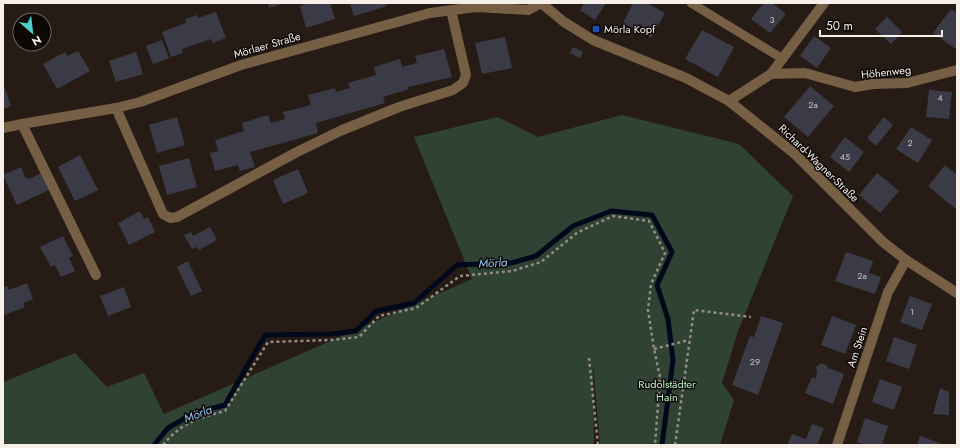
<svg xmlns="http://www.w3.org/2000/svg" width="960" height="448" font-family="Jost,sans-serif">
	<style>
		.green { fill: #2f4234 }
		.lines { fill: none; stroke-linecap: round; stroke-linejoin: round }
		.stream { stroke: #00091c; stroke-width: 5 }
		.building { fill: #3a3b47 }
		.path { stroke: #958c86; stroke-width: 2.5; stroke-dasharray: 3 3; stroke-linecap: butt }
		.service { stroke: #765f44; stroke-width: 9 }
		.minor { stroke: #765f44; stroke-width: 10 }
		.transit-dot { fill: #1a4fb4; stroke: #0c0805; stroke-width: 1.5 }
		.labels { text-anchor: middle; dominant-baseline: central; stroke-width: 3; stroke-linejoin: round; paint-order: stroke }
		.number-label { font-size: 9px; fill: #c7c2c1 }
		.poi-label { font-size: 11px; fill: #f6efea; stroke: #0c0805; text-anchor: start }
		.street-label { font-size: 11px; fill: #f6efea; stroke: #0c0805 }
		.park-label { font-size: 11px; fill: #baf2c8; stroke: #0c0805 }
		.water-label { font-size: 12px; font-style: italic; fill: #95c6f2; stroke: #0c0805 }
	</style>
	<rect width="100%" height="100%" fill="#271c15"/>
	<!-- green -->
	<path class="green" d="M622 115 739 144 793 196 738 331 722 383 734 400 720 445H600L593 364 594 440 593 445H3V382L75 353 107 387 144 373 164 414 472 279 414 137 498 117 538 137Z"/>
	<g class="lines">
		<!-- stream -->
		<path class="stream" d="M154 445 168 428 194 413 225 405 265 335 330 334 356 331 376 311 414 303 457 265 511 263 536 256 573 226 611 211 652 215 672 252 657 285 668 319 673 360 662 445"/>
	</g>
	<!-- building -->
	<g class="building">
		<path d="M268 3H285L269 8Z"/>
		<path d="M310 3H330L335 19 306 28 300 6Z"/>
		<path d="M350 3H386L387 6 354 16Z"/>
		<path d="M584 3H606L595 20 580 10Z"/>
		<path d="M633 3H647L665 13 651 38 623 23Z"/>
		<path d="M764 3H772L786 14 770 33 751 19Z"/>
		<path d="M951 9 957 13V50L933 33Z"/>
		<path d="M216 12 226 38 213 43 211 39 182 49 183 53 171 57 162 32 186 23 185 19 197 15 198 18Z"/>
		<path d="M887 17 902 32 891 44 875 29Z"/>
		<path d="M702 30 734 47 718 77 685 59Z"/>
		<path d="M814 36 831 48 817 68 800 56Z"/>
		<path d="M505 37 512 68 482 74 475 43Z"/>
		<path d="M162 40 169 58 153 64 146 46Z"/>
		<path d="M573 47 583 52 580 58 570 53Z"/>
		<path d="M444 49 452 77 408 87 409 89 383 97 385 103 316 123 318 133 250 152 255 167 240 171 238 165 215 171 210 153 218 151 215 140 244 131 242 123 268 115 271 123 285 119 283 112 311 105 308 95 335 88 336 92 350 88 348 83 376 75 374 67 400 59 402 67 417 63 415 56Z"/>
		<path d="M78 51 90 71 57 89 43 64 65 52 67 56Z"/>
		<path d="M136 52 143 74 116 82 109 61Z"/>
		<path d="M810 86 834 106 808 137 784 117Z"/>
		<path d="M3 88H5L11 106 3 109Z"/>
		<path d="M929 90 952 92 949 119 926 117Z"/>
		<path d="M177 117 185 145 157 153 149 125Z"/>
		<path d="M884 117 893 125 876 146 867 138Z"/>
		<path d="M911 127 932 140 918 163 896 149Z"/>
		<path d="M845 137 864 152 849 172 830 157Z"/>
		<path d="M80 155 98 190 75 201 58 167Z"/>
		<path d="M189 158 197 187 167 195 159 166Z"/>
		<path d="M945 165 957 175V210L928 186Z"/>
		<path d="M21 167 25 177 29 179 41 173 49 190 17 205 3 175Z"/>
		<path d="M298 169 308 193 283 204 273 180Z"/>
		<path d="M877 173 899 191 880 213 859 195Z"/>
		<path d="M140 211 144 219 148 217 155 232 129 245 118 223Z"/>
		<path d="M210 227 217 240 199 250 197 247 192 249 184 235 191 232 193 236Z"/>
		<path d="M63 236 73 256 69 258 75 271 61 277 55 265 51 267 40 247Z"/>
		<path d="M846 252 873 261 869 273 881 277 875 294 835 281Z"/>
		<path d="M188 261 202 291 191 296 177 267Z"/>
		<path d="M27 283 33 299 23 303 25 307 5 315 3 310V288L7 286 9 290Z"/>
		<path d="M124 287 131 307 108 316 100 296Z"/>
		<path d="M910 296 932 304 922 330 900 322Z"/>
		<path d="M761 316 783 323 758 395 732 385 750 336 754 337Z"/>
		<path d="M832 316 856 325 845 354 821 345Z"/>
		<path d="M894 337 917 345 909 369 886 361Z"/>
		<path d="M821 363 826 365 828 368 844 374 833 404 805 393 812 377 815 379 817 373 816 367Z"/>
		<path d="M880 379 902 387 894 410 872 402Z"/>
		<path d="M940 388 949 392V415L933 414Z"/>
		<path d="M865 418 888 426 882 445H866L857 442Z"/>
		<path d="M812 424 824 428 817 445H787L792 434 806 439Z"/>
		<path d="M920 436 942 444V445H917Z"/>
	</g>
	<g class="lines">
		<!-- path -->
		<g class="path">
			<path d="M654 349 689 340"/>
			<path d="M589 358 598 445"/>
			<path d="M163 445C181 423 198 418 225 411L268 342 331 340 359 337 379 316 416 308 460 276 512 271 541 262 578 232 613 216 649 221 665 253 651 284 648 310 654 349 660 377 655 445"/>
			<path d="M675 445 694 310 751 317"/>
		</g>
		<!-- service -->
		<path class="service" d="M691 3 783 59"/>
		<!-- minor -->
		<g class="minor">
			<path d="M541 3 564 22 593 40 686 78 729 101 795 154 883 242 906 260 957 293"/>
			<path d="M771 74 805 73 855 87 873 84 907 83 957 70"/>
			<path d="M729 101 771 74 824 3"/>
			<path d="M116 108 163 214 170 218 177 217 297 152 340 131 399 107 453 90 463 83 466 75 451 10"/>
			<path d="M22 124 96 275"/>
			<path d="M3 128 22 124 116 108 140 102 241 65 430 13 476 7 528 10 541 3"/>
			<path d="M837 445 888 292 906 260"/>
		</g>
	</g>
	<!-- markers -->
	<rect class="transit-dot" x="592" y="25" width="8" height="8" rx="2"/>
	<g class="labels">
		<!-- number labels -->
		<g class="number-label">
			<text x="772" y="19">3</text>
			<text x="940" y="97">4</text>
			<text x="813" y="104">2a</text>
			<text x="910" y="142">2</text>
			<text x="845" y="156">45</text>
			<text x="862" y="275">2a</text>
			<text x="912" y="311">1</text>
			<text x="755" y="361">29</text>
		</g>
		<!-- poi labels -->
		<g class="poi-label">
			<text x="604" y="29">Mörla Kopf</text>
		</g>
		<!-- street labels -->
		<g class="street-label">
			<text transform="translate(267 45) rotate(-16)">Mörlaer Straße</text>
			<text transform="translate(886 72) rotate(-6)">Höhenweg</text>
			<text transform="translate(819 163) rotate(44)">Richard-Wagner-Straße</text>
			<text transform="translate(857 347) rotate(-72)">Am Stein</text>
		</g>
		<!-- park labels -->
		<g class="park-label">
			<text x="667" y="384">Rudolstädter<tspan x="667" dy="13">Hain</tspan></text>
		</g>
		<!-- water labels -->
		<g class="water-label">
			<text transform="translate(493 263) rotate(-3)">Mörla</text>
			<text transform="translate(198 414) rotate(-21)">Mörla</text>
		</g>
	</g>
	<!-- border -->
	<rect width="960" height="448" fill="none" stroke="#f6efea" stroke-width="8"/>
	<!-- north arrow -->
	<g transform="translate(32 32) rotate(152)"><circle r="19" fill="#0c0805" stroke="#6a6461"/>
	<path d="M0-3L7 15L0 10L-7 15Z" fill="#52cdcc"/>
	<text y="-6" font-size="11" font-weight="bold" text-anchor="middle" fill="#f6efea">N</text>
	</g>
	<!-- scale -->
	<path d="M820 30v6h122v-6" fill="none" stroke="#f6efea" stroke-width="2"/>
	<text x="826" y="30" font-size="12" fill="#f6efea" stroke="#0c0805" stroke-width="3" paint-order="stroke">50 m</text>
</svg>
